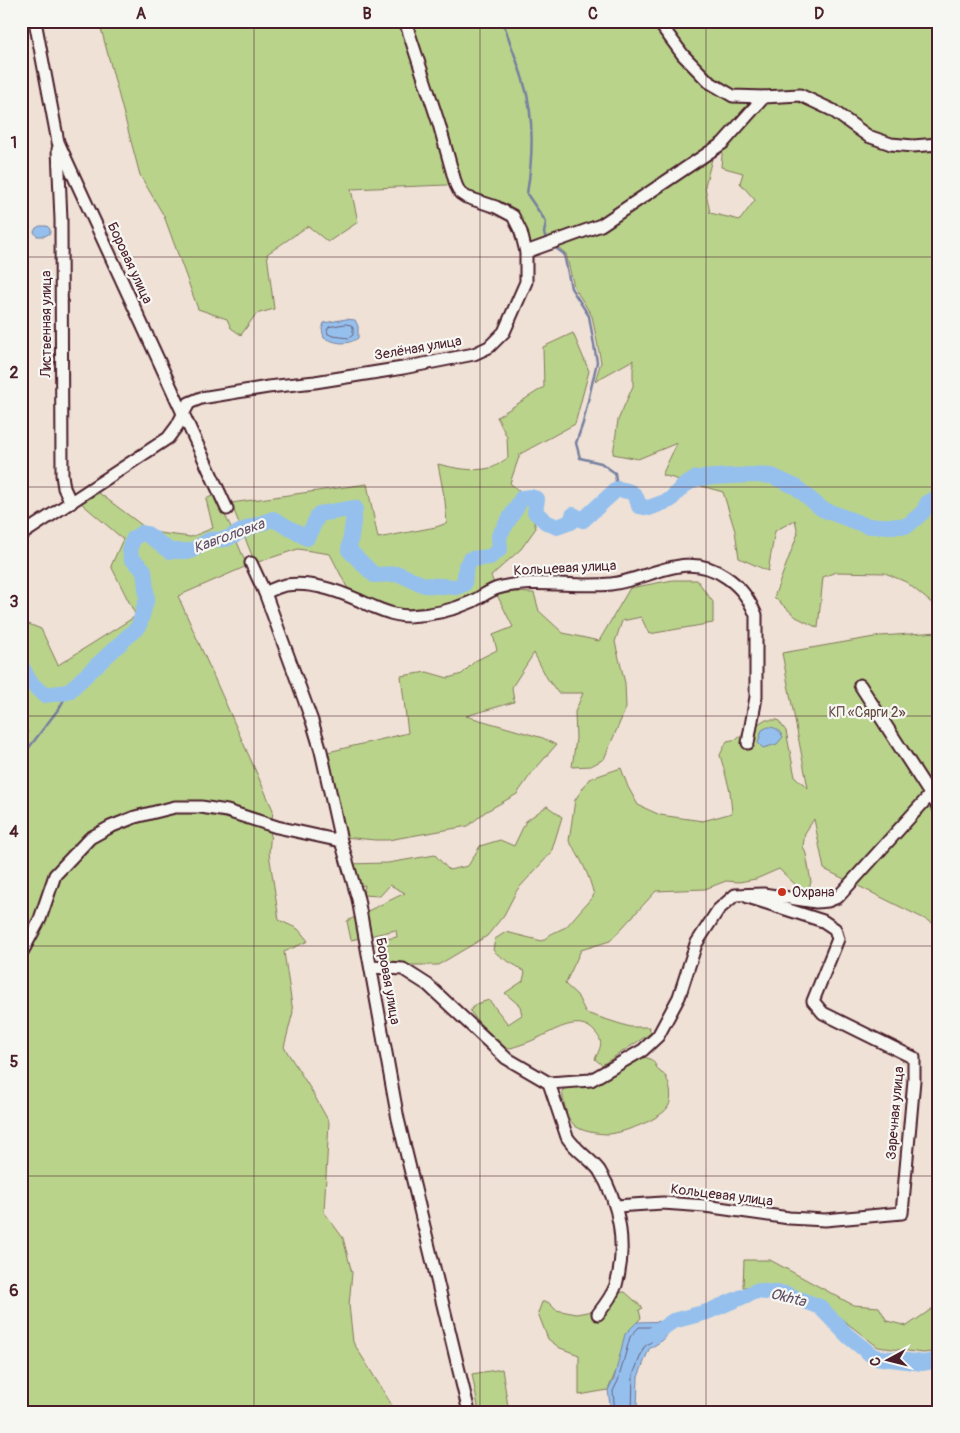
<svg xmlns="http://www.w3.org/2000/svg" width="960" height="1433" font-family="Pangolin,sans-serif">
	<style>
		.green { fill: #b9d38b; stroke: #82795b }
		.water { fill: #95c0ee; stroke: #7780a0 }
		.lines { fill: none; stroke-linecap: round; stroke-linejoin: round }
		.shore { stroke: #685f79; stroke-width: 1 }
		.stream { stroke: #7780a0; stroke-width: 2.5 }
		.river { stroke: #95c0ee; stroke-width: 16 }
		.minor-casing { stroke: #4a1f2b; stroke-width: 15 }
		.minor { stroke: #f6f6f2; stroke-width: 11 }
		.grid { fill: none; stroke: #4a1f2b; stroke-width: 1; stroke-opacity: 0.55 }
		.poi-dot { fill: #c8321e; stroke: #f6f6f2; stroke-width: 2 }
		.labels { text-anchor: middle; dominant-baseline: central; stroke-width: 4.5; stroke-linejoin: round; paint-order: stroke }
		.street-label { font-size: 14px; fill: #4a1f2b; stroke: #f6f6f2 }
		.park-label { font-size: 14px; fill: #664c43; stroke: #f6f6f2 }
		.poi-label { font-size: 14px; fill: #4a1f2b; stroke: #f6f6f2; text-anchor: start }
		.water-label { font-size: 15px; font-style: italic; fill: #604f66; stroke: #f6f6f2 }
		.neatline { fill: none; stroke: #4a1f2b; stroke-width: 2 }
		.grid-label { font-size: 16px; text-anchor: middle; font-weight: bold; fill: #4a1f2b }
	</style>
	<rect width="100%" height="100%" fill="#efe1d5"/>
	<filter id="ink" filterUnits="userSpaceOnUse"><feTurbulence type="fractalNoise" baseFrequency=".02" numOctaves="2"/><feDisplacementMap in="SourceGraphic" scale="10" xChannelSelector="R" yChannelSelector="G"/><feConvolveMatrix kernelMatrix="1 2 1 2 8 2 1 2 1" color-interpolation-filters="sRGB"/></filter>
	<g filter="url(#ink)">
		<!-- green -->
		<g class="green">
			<path d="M99 21H939V137L909 141 869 136 889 151 939 150V609L906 582 885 573 836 572 823 577 818 628 796 617 774 597 798 533 795 520 775 531 768 571 739 558 735 531 723 492 662 475 677 443 638 459 613 454 618 420 633 386V360L595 381 601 362 592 316 574 287 566 254 556 245 713 155 705 186 710 213 740 220 755 200 740 183 743 173 721 167 723 144 764 97 722 143 659 180 599 219 531 245 517 214 494 199 446 185 351 189 358 222 328 242 308 226 267 254 274 309 256 314 241 335 231 328 227 319 198 309 164 216 140 175Z"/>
			<path d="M573 333 589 371 575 424 520 454 510 483 530 501V510L536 528 521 549 491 576 494 583 468 596 442 606 406 609 387 606 348 589 330 554 298 549 255 563 231 503 367 484 378 538 436 527 447 523 445 501 438 464C454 468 472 472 490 468 496 467 502 461 508 458L507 437 497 417 544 387 543 347Z"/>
			<path d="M99 493 151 532 191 537 213 528 206 499 214 495 230 525 247 566 178 596 273 810 269 853 279 920 298 929 308 941 284 952 293 1012 284 1047 310 1088 329 1122 324 1212 343 1238 352 1273 349 1305 353 1342 396 1412H21V735L28 733 21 715V621L41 629 58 665 136 616 111 566 123 539 81 503Z"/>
			<path d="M673 580H697L713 602V623L649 634 641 617 622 621 615 642 625 683 626 708 604 759 591 766 572 767 576 739 575 712 583 693H558L547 678 534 653 512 687 514 702 466 716 543 738 556 745 531 774 517 794 485 812 468 826 388 840H375L344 837 324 753 408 733 401 676 427 672 448 678 462 674 475 661 497 650 493 635 513 627 497 595 513 592 534 593 539 611 563 633 599 641 630 588Z"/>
			<path d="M939 632V926L824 869 814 819 805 833 803 846 806 854 811 882 809 888H799L779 869 756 879 739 882 726 881 705 889 656 891 610 941 581 950 565 984 577 995 586 1013 630 1027H649L651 1033 602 1065 595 1059C600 1048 605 1042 594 1031 579 1015 557 1029 540 1037 530 1042 518 1046 507 1049L480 1024 470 1011 476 1004 489 1000 508 1024 522 1015 520 1006 505 993 523 981 525 972C514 963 502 960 493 950L495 939 506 932 542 941 551 934 566 927 594 895C589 875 581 858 569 841L575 800 589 779 621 768 628 787 638 805 660 815 703 821 732 813 730 791 720 755 727 741 737 739 764 720H778L786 731 795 777 808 788 782 653 880 636Z"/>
			<path d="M547 806 562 817 551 853 517 890 504 915 487 936 438 965H394L379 962 384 953 380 940 397 937 396 930 351 940 347 921 405 893 390 885 380 896 363 895 365 885 353 887 346 864 388 863 435 855 449 870 468 866 480 846 500 840 514 846 526 821Z"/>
			<path d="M641 1057C655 1058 653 1063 660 1072 663 1074 664 1074 666 1077 670 1085 673 1099 668 1107 661 1119 623 1133 609 1134 599 1134 580 1132 573 1124 565 1115 564 1102 562 1091L564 1089Z"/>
			<path d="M744 1260H770L853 1305 879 1307 887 1321 907 1326 939 1304V1351L923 1353 878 1347 821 1303 791 1290 758 1287H743Z"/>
			<path d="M625 1292 643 1308 639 1310 641 1318 637 1322 608 1390 579 1395V1355L560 1348 548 1339 538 1313 542 1302H548L556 1310 576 1314 593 1311 614 1293Z"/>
			<path d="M502 1369 509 1412H479L472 1374Z"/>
		</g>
		<!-- water -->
		<g class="water">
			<path d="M40 226H47L50 229V233L45 236H37L34 232 36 228Z"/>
			<path d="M346 319 355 320 358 326V338C346 346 336 343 324 338L322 329 324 323Z"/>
			<path d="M768 727C776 727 779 730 783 737L777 744 763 748 758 743 762 730Z"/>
			<path d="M673 1321 663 1340 649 1349 638 1377 637 1412H611L608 1390 614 1379 625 1334 637 1322Z"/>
		</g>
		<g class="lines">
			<!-- shore -->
			<g class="shore">
				<path d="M346 324 351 325 353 328V335L349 338 333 336 328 334 327 330 329 327Z"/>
				<path d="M615 1412 613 1391 618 1381 630 1337 639 1327H661L663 1330 659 1336 644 1347 633 1375 632 1412"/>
			</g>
			<!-- stream -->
			<g class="stream">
				<path d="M503 21C509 41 517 60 523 80 535 116 533 156 527 194L546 222 544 233 547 241"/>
				<path d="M553 246 564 254 571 288 589 316 597 362 583 423 576 443 580 458 601 463 615 473 617 489"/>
				<path d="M21 758 60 707 68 692"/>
			</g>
			<!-- river -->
			<g class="river">
				<path d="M21 665 30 682 44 695 68 692 139 626 147 598 144 570 131 558 130 547 134 538 142 533 147 534 170 551H191L209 540 226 539 250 527 273 519 307 538 319 514 355 508 349 550 374 575 399 574 424 585 456 587 464 584 466 566 471 559 490 557 500 549 499 536 522 498 531 497 537 499 535 512 546 522 557 527 571 522 573 515 583 520 617 489C631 491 636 492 639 506L649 508 670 500 683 486 697 478 751 475 772 476 796 487 822 509 867 526H907L923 512 928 502 939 497"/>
				<path d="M654 1334 673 1321 707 1312 756 1291 786 1294 820 1307 848 1336 874 1357 923 1363 939 1360"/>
			</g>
			<!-- minor casing -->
			<g class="minor-casing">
				<g id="minor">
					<path d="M35 21 58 142 227 509"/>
					<path d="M658 21 683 55 709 82 733 96 764 97"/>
					<path d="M58 149 61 220 62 475 64 488 71 503"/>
					<path d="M526 252 601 225 723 143 764 97 800 95 832 110 868 136 891 144 913 146 939 144"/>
					<path d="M21 535 168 438 177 426 189 403 201 398 268 387 315 382 403 368 474 354 489 347 504 332 526 282V252L521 232 513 216 496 207 466 197 460 193 456 185 439 124 405 21"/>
					<path d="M251 563 265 593 312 721 321 751 341 841 358 899 398 1119 469 1412"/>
					<path d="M265 593C271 590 279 586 286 585 314 581 344 593 369 605 382 610 394 616 409 616 431 615 451 611 471 602 480 598 488 591 498 588 534 578 573 588 611 584 651 579 686 549 726 577 741 587 749 599 756 615V697L748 743"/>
					<path d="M860 685 939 808"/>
					<path d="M21 954 40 919 55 875 90 838 110 827 135 817 175 807H201L227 811 277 827 341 841"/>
					<path d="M371 967 403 969 428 985 506 1058 549 1083 591 1080 643 1050 658 1036 679 997 696 944 718 910 735 895 763 894 816 902 828 901 838 897 930 795"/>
					<path d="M549 1083 567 1137C575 1150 590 1158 599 1170 620 1203 627 1247 616 1285 612 1296 605 1305 598 1314"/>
					<path d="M616 1206 663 1203 705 1206 789 1218 825 1220 902 1213 914 1080V1058L823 1013 813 1001 838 939 835 929 823 921 748 897"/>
				</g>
			</g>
			<!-- minor -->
			<use href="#minor" class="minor"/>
		</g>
	</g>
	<!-- grid -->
	<path class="grid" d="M254 21V1412M480 21V1412M706 21V1412M21 257H939M21 487H939M21 716H939M21 946H939M21 1176H939"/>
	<!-- markers -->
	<circle class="poi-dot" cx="782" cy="892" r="5"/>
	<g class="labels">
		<!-- street labels -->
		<g class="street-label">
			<text transform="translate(130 263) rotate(65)">Боровая улица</text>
			<text transform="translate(46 324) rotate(-90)">Лиственная улица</text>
			<text transform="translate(418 348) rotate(-10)">Зелёная улица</text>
			<text transform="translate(565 568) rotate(-3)">Кольцевая улица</text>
			<text transform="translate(388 981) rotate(80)">Боровая улица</text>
			<text transform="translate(895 1113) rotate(-85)">Заречная улица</text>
			<text transform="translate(722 1195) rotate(7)">Кольцевая улица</text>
		</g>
		<!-- park labels -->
		<g class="park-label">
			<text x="867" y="712">КП «Сярги 2»</text>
		</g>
		<!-- poi labels -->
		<g class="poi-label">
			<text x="792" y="892">Охрана</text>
		</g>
		<!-- water labels -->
		<g class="water-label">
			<text transform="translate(229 536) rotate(-20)">Кавголовка</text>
			<text transform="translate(788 1298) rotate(14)">Okhta</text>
		</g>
	</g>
	<!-- margin -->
	<rect width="960" height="1433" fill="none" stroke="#f6f6f2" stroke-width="55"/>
	<!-- north arrow -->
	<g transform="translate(888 1360) rotate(263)" stroke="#f6f6f2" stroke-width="4" paint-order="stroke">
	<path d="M0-4L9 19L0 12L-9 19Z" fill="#4a1f2b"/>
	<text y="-8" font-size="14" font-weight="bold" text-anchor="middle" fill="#4a1f2b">С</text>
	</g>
	<rect x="28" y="28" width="904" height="1378" class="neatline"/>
	<g class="grid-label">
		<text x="141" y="19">A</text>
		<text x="367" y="19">B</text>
		<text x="593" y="19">C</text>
		<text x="819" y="19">D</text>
		<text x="14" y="148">1</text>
		<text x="14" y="378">2</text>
		<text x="14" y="607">3</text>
		<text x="14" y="837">4</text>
		<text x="14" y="1067">5</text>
		<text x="14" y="1296">6</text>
	</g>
</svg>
